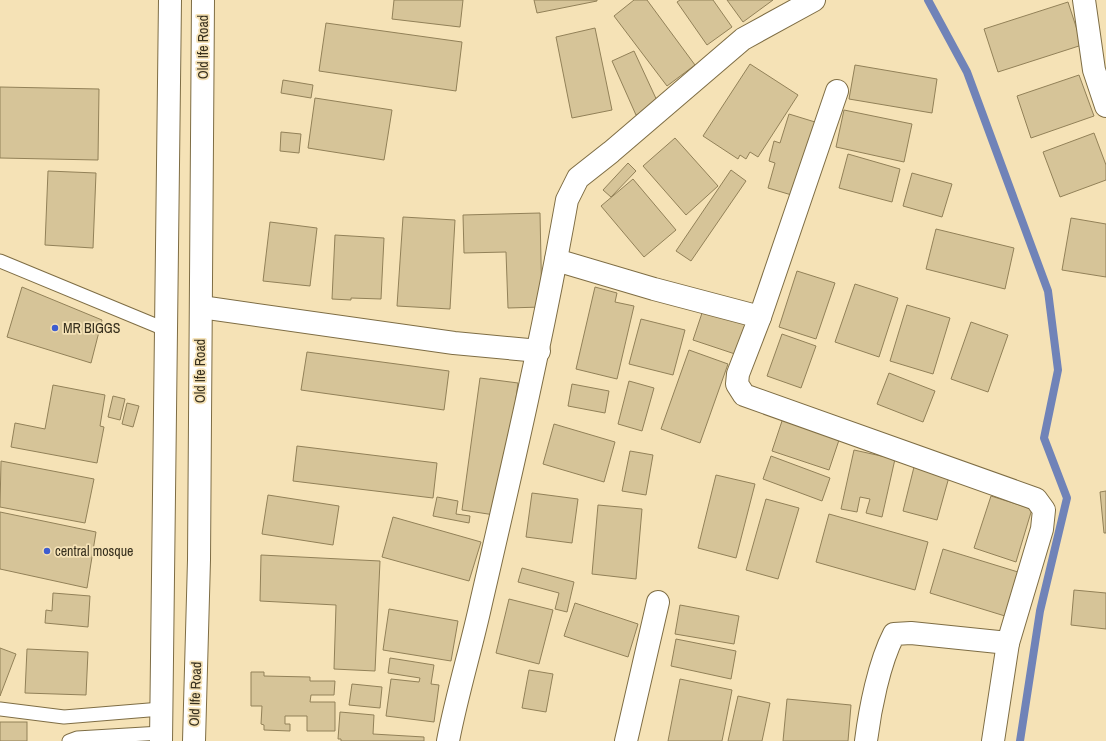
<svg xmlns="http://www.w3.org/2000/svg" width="1106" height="741" font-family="'Archivo Narrow',sans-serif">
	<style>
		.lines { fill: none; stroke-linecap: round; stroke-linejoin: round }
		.stream { stroke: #7083b8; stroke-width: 8 }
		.building { fill: #d6c498; stroke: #928158 }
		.service-casing { stroke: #7e6d44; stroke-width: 15 }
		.minor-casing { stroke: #7e6d44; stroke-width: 24 }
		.primary-casing { stroke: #7e6d44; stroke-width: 24 }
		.service { stroke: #fff; stroke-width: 13 }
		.minor { stroke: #fff; stroke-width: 22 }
		.primary { stroke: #fff; stroke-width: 22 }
		.poi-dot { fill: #3e5dcf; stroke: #f5e2b6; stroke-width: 1.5 }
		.labels { text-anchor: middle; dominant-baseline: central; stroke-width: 3.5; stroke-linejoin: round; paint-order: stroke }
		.street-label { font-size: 14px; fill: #37301e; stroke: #f5e2b6 }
		.poi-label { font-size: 14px; fill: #37301e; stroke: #f5e2b6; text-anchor: start }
	</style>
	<rect width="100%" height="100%" fill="#f5e2b6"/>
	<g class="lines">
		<!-- stream -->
		<path class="stream" d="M928 0 967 72 1048 291 1058 370 1044 438 1067 498 1040 611 1020 741"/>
	</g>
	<!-- building -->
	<g class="building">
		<path d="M394 0H463L460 27 392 19Z"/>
		<path d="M534 0H597V1L537 13Z"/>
		<path d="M634 0H647L695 65 667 86 614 16Z"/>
		<path d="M680 0H713L732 27 707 45 677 2Z"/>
		<path d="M727 0H773L743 22Z"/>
		<path d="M1068 2 1082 45 998 72 984 29Z"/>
		<path d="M326 23 462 42 456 91 319 71Z"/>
		<path d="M595 28 612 110 572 118 556 37Z"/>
		<path d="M634 51 659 105 636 115 612 61Z"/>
		<path d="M750 64 798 95 758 157 750 152 746 159 740 155 738 159 703 136Z"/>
		<path d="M855 65 937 79 932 113 849 99Z"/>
		<path d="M1079 75 1094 116 1031 138 1017 96Z"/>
		<path d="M283 80 313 85 311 98 281 93Z"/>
		<path d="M0 87 99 89 98 160 0 158Z"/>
		<path d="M315 98 392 110 384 160 308 148Z"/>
		<path d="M844 110 912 124 904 162 836 147Z"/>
		<path d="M789 114 815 122 795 196 768 188 775 163 769 161 774 141 780 143Z"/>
		<path d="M281 132 301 134 299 153 280 151Z"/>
		<path d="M1094 133 1106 165V180L1060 197 1043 152Z"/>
		<path d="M675 138 718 186 686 215 643 166Z"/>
		<path d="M848 154 900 169 892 202 839 188Z"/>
		<path d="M628 163 636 171 611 197 603 190Z"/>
		<path d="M731 170 746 181 691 261 676 251Z"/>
		<path d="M48 171 96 173 93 248 45 245Z"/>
		<path d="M912 173 952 184 942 217 903 206Z"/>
		<path d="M633 179 676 230 644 257 601 206Z"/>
		<path d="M540 213 542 307 508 308 506 252 464 253 463 215Z"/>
		<path d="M403 217 455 220 450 309 397 306Z"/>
		<path d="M1071 218 1106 224V277L1062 270Z"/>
		<path d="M270 222 317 228 310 286 263 281Z"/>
		<path d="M936 229 1014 248 1005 289 926 269Z"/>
		<path d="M335 235 384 238 381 299 351 298V300L332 299Z"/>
		<path d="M797 271 835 283 816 339 779 327Z"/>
		<path d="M855 284 898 298 879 357 835 342Z"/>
		<path d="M22 287 102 320 91 363 7 337Z"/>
		<path d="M595 287 617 293 615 302 634 306 617 379 576 369Z"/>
		<path d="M907 305 950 318 933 374 890 361Z"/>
		<path d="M704 307 751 322 741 356 693 340Z"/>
		<path d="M641 319 685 330 673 375 629 364Z"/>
		<path d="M971 322 1008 335 988 392 951 379Z"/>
		<path d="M782 334 816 346 801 388 767 376Z"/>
		<path d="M689 350 728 364 700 443 661 429Z"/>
		<path d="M307 352 449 371 444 410 301 390Z"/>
		<path d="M889 373 935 391 923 422 877 404Z"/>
		<path d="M480 378 518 383 501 516 462 510Z"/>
		<path d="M629 381 654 388 642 431 618 424Z"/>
		<path d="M572 384 609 391 605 413 568 406Z"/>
		<path d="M53 385 105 395 100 426 104 427 97 463 11 447 15 423 45 429Z"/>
		<path d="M113 396 125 399 120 420 108 417Z"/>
		<path d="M127 403 139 406 133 427 122 424Z"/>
		<path d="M784 415 841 434 829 470 772 451Z"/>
		<path d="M554 424 615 442 604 482 543 464Z"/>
		<path d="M297 446 437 463 433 498 293 481Z"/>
		<path d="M854 450 895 459 882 517 866 513 870 499 860 497 857 512 841 509Z"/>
		<path d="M630 451 653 455 646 495 622 491Z"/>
		<path d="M771 456 830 478 822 501 763 479Z"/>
		<path d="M1 461 94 479 85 523 0 507Z"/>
		<path d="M914 467 949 477 937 520 903 511Z"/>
		<path d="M716 475 755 484 736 558 698 548Z"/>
		<path d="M1106 491V533H1104L1100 492Z"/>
		<path d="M532 493 578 499 572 543 526 537Z"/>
		<path d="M268 495 339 506 333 545 262 534Z"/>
		<path d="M991 496 1032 509 1016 562 974 548Z"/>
		<path d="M437 497 458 501 456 514 470 516 469 523 433 516Z"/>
		<path d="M766 499 799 508 778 579 746 570Z"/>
		<path d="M598 505 642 509 636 579 592 574Z"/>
		<path d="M0 512 96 532 87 588 0 569Z"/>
		<path d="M829 514 928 542 915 590 816 562Z"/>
		<path d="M393 517 481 542 469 581 382 557Z"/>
		<path d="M943 549 1018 572 1005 616 930 593Z"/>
		<path d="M261 555 380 561 375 671 334 669 336 605 260 601Z"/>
		<path d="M522 568 574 582 567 612 555 609 559 593 518 582Z"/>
		<path d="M1074 590 1106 593V629L1071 625Z"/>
		<path d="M53 593 90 596 88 627 45 623 46 610 52 611Z"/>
		<path d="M509 599 553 610 539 664 496 653Z"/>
		<path d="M575 603 638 624 628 657 564 636Z"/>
		<path d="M680 605 739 616 734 644 675 634Z"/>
		<path d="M389 609 458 621 451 661 383 650Z"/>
		<path d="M676 639 736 651 731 679 671 666Z"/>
		<path d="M0 648 16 654 0 696Z"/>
		<path d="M27 649 88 652 86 695 25 693Z"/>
		<path d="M390 658 434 665 431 684 439 685 434 722 386 716 391 679 419 682 420 678 388 673Z"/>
		<path d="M529 670 553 674 546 712 522 708Z"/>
		<path d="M251 672H264V676L310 677V681H335L334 695H311L310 702H335V731H307V716H285V724H290V731L264 730V725L261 724 262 706H251Z"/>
		<path d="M680 679 732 690 722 741H668Z"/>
		<path d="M352 684 382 687 380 708 349 705Z"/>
		<path d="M738 696 770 703 762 741H728Z"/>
		<path d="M787 699 851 705 848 741H783Z"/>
		<path d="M340 712 374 715 373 734 424 737V741H341V739H338Z"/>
		<rect x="0" y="722" width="27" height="19"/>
	</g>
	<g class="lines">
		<!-- service casing -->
		<g class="service-casing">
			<g id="service">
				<path d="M0 261 167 330"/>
				<path d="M0 709 64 717 161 709"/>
				<path d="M69 741 77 738 161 733"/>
			</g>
		</g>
		<!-- minor casing -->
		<g class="minor-casing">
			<g id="minor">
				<path d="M1084 0 1094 70 1106 106"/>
				<path d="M837 91 760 317 738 374 737 384 744 395 1036 499 1044 510 1042 529 1008 643 911 633 894 634C879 663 870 709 866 741"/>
				<path d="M556 260 654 289 760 317"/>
				<path d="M201 307 454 343 539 351"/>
				<path d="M448 741C457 694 471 649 481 603 512 469 543 335 567 200L578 178 611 152 743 39 814 0"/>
				<path d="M626 741 658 602"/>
				<path d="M993 741 1008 643"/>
			</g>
		</g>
		<!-- primary casing -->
		<g class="primary-casing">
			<g id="primary">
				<path d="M161 741 170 0"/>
				<path d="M194 741 199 560 203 0"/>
			</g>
		</g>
		<!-- service -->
		<use href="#service" class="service"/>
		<!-- minor -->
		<use href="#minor" class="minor"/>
		<!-- primary -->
		<use href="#primary" class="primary"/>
	</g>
	<!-- markers -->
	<g class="poi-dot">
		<circle cx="55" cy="328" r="4"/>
		<circle cx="47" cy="551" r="4"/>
	</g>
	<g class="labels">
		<!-- street labels -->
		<g class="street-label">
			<text transform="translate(203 47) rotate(-90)">Old Ife Road</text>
			<text transform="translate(200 371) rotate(-90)">Old Ife Road</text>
			<text transform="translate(195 694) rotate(-88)">Old Ife Road</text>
		</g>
		<!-- poi labels -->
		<g class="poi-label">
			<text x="63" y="328">MR BIGGS</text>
			<text x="55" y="551">central mosque</text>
		</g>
	</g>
</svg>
